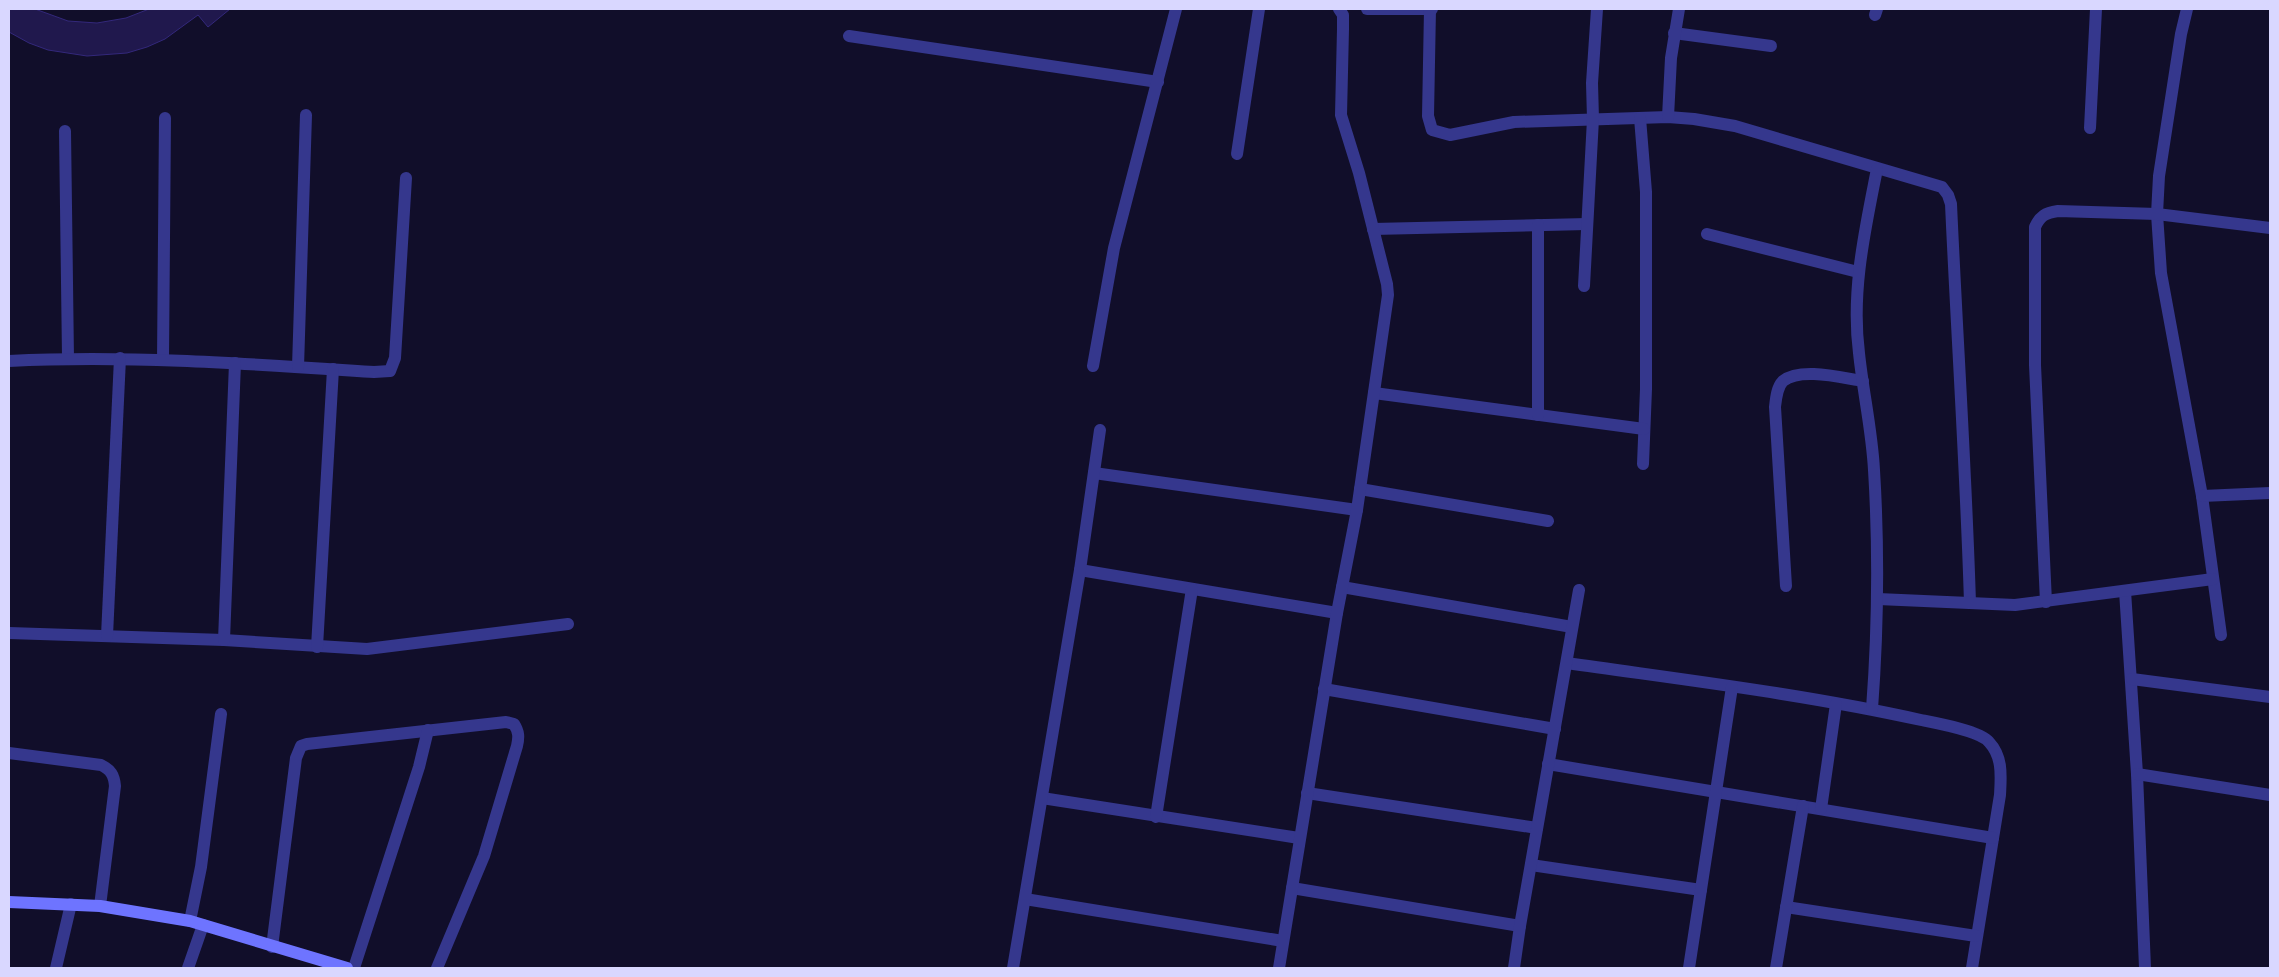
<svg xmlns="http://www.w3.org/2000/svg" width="2279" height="977" font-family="'Sofia Sans Condensed',sans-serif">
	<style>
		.building { fill: #20184d; stroke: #33287b }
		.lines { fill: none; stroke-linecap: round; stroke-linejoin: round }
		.street { stroke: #35378d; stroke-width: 12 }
		.secondary { stroke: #6e74ff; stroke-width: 12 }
	</style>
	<rect width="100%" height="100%" fill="#110e2a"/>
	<!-- building -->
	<path class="building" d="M9 9H35L68 21 97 23 126 18 149 9H230L208 27 198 15 165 39 147 47 127 53 87 56 48 50 29 43 9 32Z"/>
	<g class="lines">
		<!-- street -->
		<g class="street">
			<path d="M1367 9H1432"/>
			<path d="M1430 9 1428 116 1432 130 1450 135 1514 122 1668 117 1694 119 1735 126 1942 187 1948 195 1951 204C1957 337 1966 470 1970 603"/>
			<path d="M2187 9 2181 34 2159 176 2157 214 2161 273 2202 496 2221 635"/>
			<path d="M1875 15 1877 9"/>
			<path d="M1674 33 1771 46"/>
			<path d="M849 36 1158 82"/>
			<path d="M1668 117 1671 58 1679 9"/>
			<path d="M1640 118 1646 192V389L1643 464"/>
			<path d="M2090 128 2096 9"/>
			<path d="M65 131 68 358"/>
			<path d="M1237 154 1259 9"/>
			<path d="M1373 229 1587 224"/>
			<path d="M1707 234 1858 272"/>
			<path d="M1584 286 1593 119 1592 83 1597 9"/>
			<path d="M163 360 165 118"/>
			<path d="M9 361C131 355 252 364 374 372L390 371 395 358 406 178"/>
			<path d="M1093 366 1114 248 1176 9"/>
			<path d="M298 367 306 115"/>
			<path d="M1374 393 1644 429"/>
			<path d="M1538 415V225"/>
			<path d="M1094 473 1357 510"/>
			<path d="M1360 489 1548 521"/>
			<path d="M2202 496 2270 493"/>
			<path d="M1080 570 1337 613"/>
			<path d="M1786 586 1775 407C1776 398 1777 387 1783 381 1801 367 1842 378 1863 381"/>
			<path d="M1342 587 1572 627"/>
			<path d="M2125 591 2137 774 2145 968"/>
			<path d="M1878 599 2015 605 2213 579"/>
			<path d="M2046 602 2035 365V227C2040 216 2045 213 2058 211L2157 214 2270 228"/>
			<path d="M9 633 224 640 367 649 568 624"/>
			<path d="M107 636 120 358"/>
			<path d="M224 640 235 363"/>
			<path d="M317 647 333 369"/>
			<path d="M1567 663C1685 680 1804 694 1921 720 1936 723 1980 731 1989 742 2003 757 2001 776 2000 795L1972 968"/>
			<path d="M2132 679 2270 697"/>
			<path d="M1324 689 1555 729"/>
			<path d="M1872 709C1878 629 1879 551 1874 470 1872 431 1863 392 1859 353 1851 291 1865 230 1877 169"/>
			<path d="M9 753 101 765C111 770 114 775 115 786L100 906"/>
			<path d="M1548 764 1993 838"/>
			<path d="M2137 774 2270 795"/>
			<path d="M1307 793 1537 828"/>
			<path d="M1042 798 1299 838"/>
			<path d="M1821 809 1836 704"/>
			<path d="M1156 817 1192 589"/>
			<path d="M1531 865 1701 890"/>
			<path d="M1292 888 1520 926"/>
			<path d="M1025 899 1283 941"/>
			<path d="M1786 907 1976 936"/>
			<path d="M190 921 201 867 221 714"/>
			<path d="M272 947 296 758 301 746 307 744 506 722 514 724C519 732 519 737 517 746L484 856 437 968"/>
			<path d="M56 968 71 904"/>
			<path d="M188 968 203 925"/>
			<path d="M354 968 419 767 428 730"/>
			<path d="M1013 968 1080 570 1100 430"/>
			<path d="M1279 968 1337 613 1357 510 1388 295 1387 284 1359 173 1341 115 1343 29V15L1339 9"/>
			<path d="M1514 968 1520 926 1579 590"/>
			<path d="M1689 968 1732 687"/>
			<path d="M1776 968 1803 806"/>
		</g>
		<!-- secondary -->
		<path class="secondary" d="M9 902 100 906 190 921 347 968"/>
	</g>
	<!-- border -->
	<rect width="2279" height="977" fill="none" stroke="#d9d7ff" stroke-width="20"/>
</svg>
